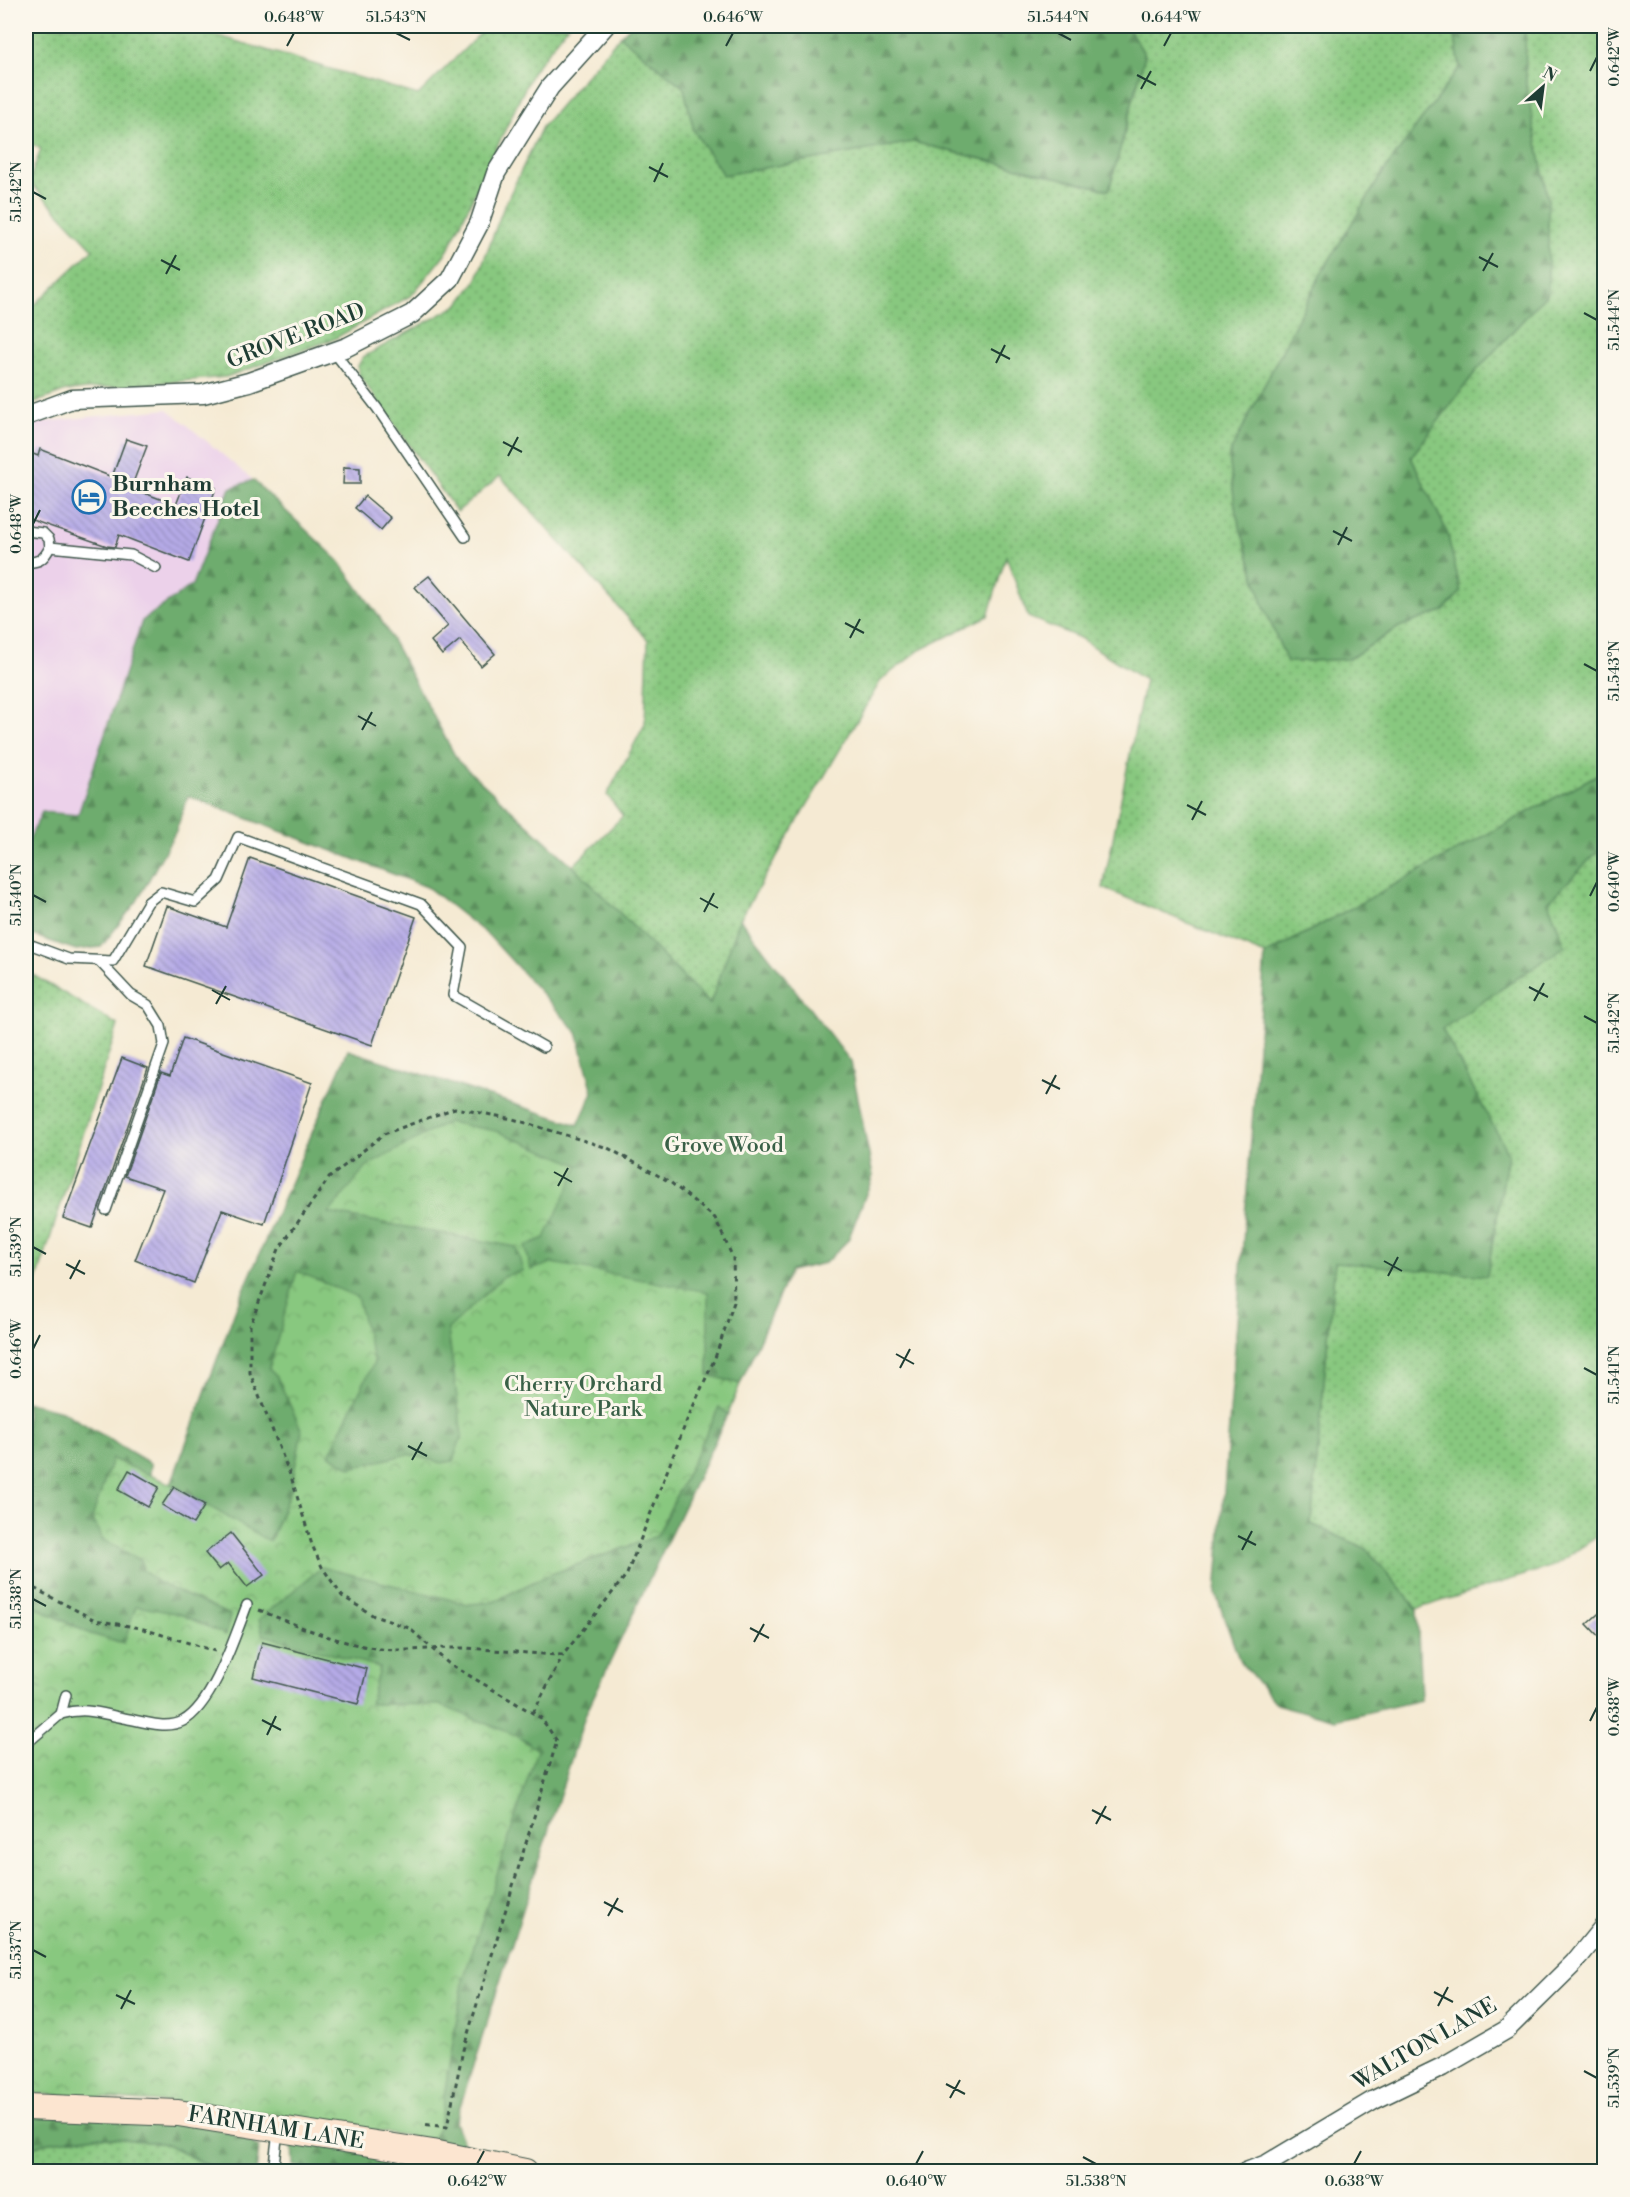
<svg xmlns="http://www.w3.org/2000/svg" width="1630" height="2197" font-family="'Libre Bodoni',serif">
	<style>
		.built { fill: #ecd1ea }
		.grass { fill: url(#grass-dots); stroke: #54825a; stroke-width: 1.5 }
		.forest { fill: url(#forest-firs); stroke: #467451; stroke-width: 1.5 }
		.park { fill: url(#park-crowns); stroke: #54825a; stroke-width: 1.5 }
		.building { fill: url(#building-back-hatch) }
		.lines { fill: none; stroke-linecap: round; stroke-linejoin: round }
		.lane-casing { stroke: #3f574c; stroke-width: 12 }
		.street-casing { stroke: #3f574c; stroke-width: 21 }
		.secondary-casing { stroke: #3f574c; stroke-width: 28 }
		.path { stroke: #3f574c; stroke-width: 3; stroke-dasharray: 4.5 4.5; stroke-linecap: butt }
		.lane { stroke: #fff; stroke-width: 9 }
		.street { stroke: #fff; stroke-width: 18 }
		.secondary { stroke: #fce5d0; stroke-width: 26 }
		.ticks { fill: none; stroke: #1f3d34; stroke-width: 2 }
		.labels { text-anchor: middle; dominant-baseline: central; stroke-width: 6; stroke-linejoin: round; paint-order: stroke }
		.street-label { font-size: 22px; fill: #1f3d34; stroke: #fbf7ec }
		.poi-label { font-size: 22px; font-weight: bold; fill: #1f3d34; stroke: #fbf7ec; text-anchor: start }
		.park-label { font-size: 22px; fill: #396047; stroke: #fbf7ec }
		.neatline { fill: none; stroke: #1f3d34; stroke-width: 2 }
		.ticks-label { font-size: 15px; text-anchor: middle; fill: #1f3d34 }
	</style>
	<defs>
		<pattern id="grass-dots" width="8" height="8" patternUnits="userSpaceOnUse" patternTransform="scale(1.5)"><rect width="8" height="8" fill="#88c87f"/><path d="M2 2h.1M6 6h.1" fill="none" stroke="#6fa469" stroke-width="1.8" stroke-linecap="round"/></pattern>
		<pattern id="forest-firs" width="22" height="20" patternUnits="userSpaceOnUse" patternTransform="scale(1.5)"><rect width="22" height="20" fill="#6eac6e"/><path d="M5 1l3.5 6h-7zM16 11l3.5 6h-7z" fill="#5a8d5b"/></pattern>
		<pattern id="park-crowns" width="20" height="18" patternUnits="userSpaceOnUse" patternTransform="scale(1.5)"><rect width="20" height="18" fill="#88c87f"/><path d="M2 6a3 3 0 1 1 6 0M12 15a3 3 0 1 1 6 0" fill="none" stroke="#6fa469"/></pattern>
		<pattern id="building-back-hatch" width="6" height="6" patternUnits="userSpaceOnUse" patternTransform="scale(1.5)"><rect width="6" height="6" fill="#b5aae7"/><path d="M-1 5l2 2M0 0l6 6M5-1l2 2" fill="none" stroke="#938cbc"/></pattern>
	</defs>
	<rect width="100%" height="100%" fill="#fbf7ec"/>
	<filter id="ink" filterUnits="userSpaceOnUse"><feTurbulence type="fractalNoise" baseFrequency=".0167" numOctaves="2"/><feDisplacementMap in="SourceGraphic" scale="12" xChannelSelector="R" yChannelSelector="G"/><feConvolveMatrix kernelMatrix="1 2 1 2 8 2 1 2 1" color-interpolation-filters="sRGB"/></filter>
	<filter id="wash" filterUnits="userSpaceOnUse"><feTurbulence type="fractalNoise" baseFrequency=".008" numOctaves="4" result="noise"/><feDisplacementMap in="SourceGraphic" scale="24" xChannelSelector="R" yChannelSelector="G"/><feGaussianBlur stdDeviation="1.35" result="paint"/><feColorMatrix in="noise" values="0 0 0 0 0 0 0 0 0 0 0 0 0 0 0 0 0 1.4 0 .05"/><feComposite in="paint" operator="in"/></filter>
	<g filter="url(#wash)">
		<rect width="100%" height="100%" fill="#f5ead3"/>
		<!-- built -->
		<path class="built" d="M168 409 253 480 306 532 26 919V427L31 423Z"/>
		<!-- grass -->
		<g class="grass">
			<path d="M26 26H185L418 95 488 26H568L533 71 448 250 412 295 334 339 226 377 66 391 26 406V313L93 249 29 181 41 149 26 141Z"/>
			<path d="M1127 26H1453L1460 67 1382 174 1322 272 1229 455 1236 513 1264 607 1287 662 1349 659 1399 627 1443 611 1447 532 1411 457 1476 371 1548 293V199L1526 87 1525 26H1604V771L1265 955 1103 888 1145 680 1080 638 1028 617 1006 556 988 616 920 650 881 680 740 919 711 1005 573 866 623 816 607 795 645 724 648 640 500 476 457 512 359 375 358 366 363 357 458 305 476 281 503 209 542 127 620 36 684 88 694 131 723 175 913 142 1109 190 1145 55Z"/>
			<path d="M1604 845V1532L1553 1566 1417 1609 1367 1549 1311 1524 1335 1261 1508 1154 1442 1029 1565 946 1548 902Z"/>
			<path d="M26 971 118 1025 26 1314Z"/>
			<path d="M96 2136 167 2144 219 2171 26 2172V2151L43 2143Z"/>
		</g>
		<!-- forest -->
		<g class="forest">
			<path d="M630 26H1127L1145 55 1109 190 913 142 723 175 694 131 684 88 620 36Z"/>
			<path d="M1453 26H1525L1526 87 1548 199V293L1476 371 1411 457 1447 532 1461 592 1443 611 1399 627 1349 659 1287 662 1264 607 1236 513 1229 455 1322 272 1382 174 1460 67Z"/>
			<path d="M253 480 339 561 380 618 458 761 573 866 710 1004 740 919 851 1062 873 1176 848 1240 825 1263 790 1271 740 1384 708 1375V1292L531 1270 525 1246 329 1213 516 1247 524 1271 448 1329 462 1435 453 1461 442 1463 408 1454 351 1468 329 1455 374 1362 269 1368 277 1377 302 1431 291 1489 269 1543 171 1484 236 1308 348 1050 578 1125 593 1092 577 1032 489 936 427 887 188 796 176 831 137 901 101 947 76 950 26 933V846L42 812 78 815 142 621 192 585 230 488Z"/>
			<path d="M1604 771V845L1548 902 1565 946 1442 1029 1508 1154 1487 1276 1335 1262 1311 1524 1367 1549 1417 1609 1421 1700 1335 1720 1276 1704 1239 1659 1216 1595 1265 955Z"/>
			<path d="M26 1402 62 1411 151 1464 150 1476 112 1459 102 1539 142 1561 159 1583 230 1615 226 1636 180 1614 124 1643 90 1634 26 1602Z"/>
			<path d="M719 1407 730 1409 586 1713 455 2122 464 2146 432 2140 439 2125 464 1977 529 1742 440 1705 370 1704 379 1667 263 1635 259 1619 322 1567 468 1604 493 1602 543 1577 657 1536Z"/>
			<path d="M26 2115C96 2117 198 2109 259 2147L256 2172 219 2171 167 2144 96 2136 43 2143 26 2151Z"/>
			<path d="M292 2140 487 2171H317L293 2166Z"/>
		</g>
		<!-- park -->
		<path class="park" d="M448 1122 496 1131 579 1165 545 1238 525 1246 531 1270 552 1263 708 1292V1375L740 1384 728 1414 719 1407 657 1536 543 1577 493 1602 468 1604 322 1567 259 1619 263 1635 379 1667 370 1704 440 1705 515 1735 537 1750 464 1977 439 2125 432 2140 220 2106 26 2093V1684L43 1689 26 1681V1602L90 1634 124 1643 136 1606 180 1614 226 1635 230 1615 159 1583 143 1570 142 1561 102 1539 92 1518 112 1459 171 1484 270 1542 291 1489 302 1431 277 1377 269 1369 297 1271 357 1297 374 1362 329 1455 351 1468 408 1454 442 1463 453 1461 462 1435 448 1329 504 1276 523 1271 516 1247 329 1213 367 1166Z"/>
		<g id="blocks">
			<!-- building -->
			<g class="building">
				<path d="M126 439 147 446 131 488 176 505 187 477 216 488 189 562 119 535 115 547 107 546 26 518V451L38 456 40 449 112 477Z"/>
				<path d="M344 467 360 468V484H343Z"/>
				<path d="M365 496 391 518 381 530 355 508Z"/>
				<path d="M429 576 495 654 481 666 460 640 442 655 431 641 448 626 415 587Z"/>
				<path d="M250 858 416 917 372 1045 146 966 167 906 226 927Z"/>
				<path d="M183 1038 312 1083 264 1224 222 1210 194 1283 135 1260 163 1189 125 1176 161 1073 170 1076Z"/>
				<path d="M122 1058 148 1068 92 1228 63 1218Z"/>
				<path d="M129 1470 159 1487 148 1507 118 1490Z"/>
				<path d="M174 1487 205 1505 193 1524 162 1505Z"/>
				<path d="M231 1533 264 1575 247 1587 228 1563 219 1570 205 1553Z"/>
				<path d="M1605 1608V1643L1587 1624Z"/>
				<path d="M262 1642 367 1669 358 1704 253 1677Z"/>
			</g>
		</g>
	</g>
	<g filter="url(#ink)">
		<use href="#blocks" fill-opacity="0" stroke="#3f574c" stroke-width="1.5"/>
		<g class="lines">
			<!-- lane casing -->
			<g class="lane-casing">
				<g id="lane">
					<path d="M334 352 377 408 465 537"/>
					<path d="M26 531 43 533 49 539 50 547C44 559 39 563 26 562"/>
					<path d="M50 547 131 555 156 568"/>
					<path d="M26 943 69 959 113 961 148 902 161 892 195 902 219 880 238 837 421 904 462 947 453 995 544 1047"/>
					<path d="M99 961 131 995 148 1005 161 1026 164 1044 106 1210"/>
					<path d="M66 1695 61 1714C86 1707 99 1713 124 1718 141 1721 166 1730 183 1721 213 1705 235 1636 247 1605"/>
					<path d="M26 1744 61 1714"/>
					<path d="M273 2172 278 2131"/>
				</g>
			</g>
			<!-- street casing -->
			<g class="street-casing">
				<g id="street">
					<path d="M26 416 72 399 203 394 249 382 347 347 412 314 450 279 479 224 496 173 526 125 550 87 605 26"/>
					<path d="M1246 2172 1267 2164 1374 2100 1442 2067 1506 2030 1574 1963 1604 1926"/>
				</g>
			</g>
			<!-- secondary casing -->
			<g class="secondary-casing">
				<path id="secondary" d="M26 2107 178 2113 433 2153 525 2172"/>
			</g>
			<!-- path -->
			<g class="path">
				<path d="M26 1584 95 1620 140 1628 215 1651"/>
				<path d="M259 1610C296 1625 335 1642 374 1648 404 1653 436 1647 466 1648 499 1650 530 1654 563 1655L627 1574 687 1420 715 1358 734 1302 733 1258 715 1218 670 1182 608 1148 513 1119 455 1108 384 1134 329 1178 279 1249 250 1326V1373L292 1480 312 1545 322 1567 342 1596 374 1616 409 1628 448 1663 541 1718 557 1741 463 2050 447 2127 422 2124"/>
				<path d="M533 1713 563 1655"/>
			</g>
			<!-- lane -->
			<use href="#lane" class="lane"/>
			<!-- street -->
			<use href="#street" class="street"/>
			<!-- secondary -->
			<use href="#secondary" class="secondary"/>
		</g>
	</g>
	<!-- ticks -->
	<path class="ticks" d="M396 33 410 40M1058 33 1071 40M287 46 294 33M726 46 733 33M1164 46 1171 33M1590 71 1597 57M1137 75 1156 85M1141 89 1151 71M649 167 668 177M654 182 663 163M33 192 46 199M1479 257 1498 267M161 260 180 270M1483 271 1493 253M166 274 176 255M1584 313 1597 320M991 349 1010 359M996 363 1005 345M503 442 522 452M508 456 518 437M33 524 40 510M1333 531 1352 541M1338 545 1347 527M845 623 864 633M850 638 860 619M1584 664 1597 671M358 716 376 726M362 730 372 712M1187 805 1206 815M1192 820 1202 801M33 895 46 902M1590 896 1597 882M700 898 718 908M704 912 714 893M1529 987 1548 997M212 990 230 1000M1534 1001 1544 983M216 1004 226 986M1584 1016 1597 1023M1042 1080 1060 1089M1046 1094 1056 1075M554 1172 572 1182M558 1186 568 1168M33 1247 46 1254M1384 1261 1402 1271M66 1264 85 1274M1388 1276 1398 1257M70 1279 80 1260M33 1349 40 1335M896 1354 914 1364M900 1368 910 1349M1584 1368 1597 1375M408 1446 427 1456M412 1460 422 1442M1238 1536 1256 1545M1242 1550 1252 1531M33 1599 46 1606M750 1628 769 1638M754 1642 764 1624M262 1720 281 1730M1590 1721 1597 1707M267 1735 276 1716M1092 1810 1111 1820M1096 1824 1106 1806M604 1902 623 1912M608 1916 618 1898M33 1950 46 1957M1434 1992 1453 2002M116 1995 135 2004M1438 2006 1448 1987M121 2009 131 1990M1584 2071 1597 2078M946 2084 965 2094M950 2098 960 2080M1083 2157 1096 2164M477 2164 484 2151M916 2164 923 2151M1354 2164 1361 2151"/>
	<!-- icons -->
	<defs>
		<g id="hotel-ring" transform="scale(1.725)"><circle r="9.5" fill="#fbf7ec" stroke="#1f6fb2" stroke-width="1.5"/><path d="M-6-4.5h1.5V1H6V5H4.5V3h-9V5H-6ZM-4 0a1.8 1.8 0 1 1 3.6 0ZM.5 0V-2.5h3Q6-2.5 6 0Z" fill="#1f6fb2"/></g>
	</defs>
	<g fill-rule="evenodd">
		<use href="#hotel-ring" x="89" y="497"/>
	</g>
	<g class="labels">
		<!-- street labels -->
		<g class="street-label">
			<text transform="translate(296 336) rotate(-21)">GROVE ROAD</text>
			<text transform="translate(1425 2044) rotate(-30)">WALTON LANE</text>
			<text transform="translate(276 2128) rotate(9)">FARNHAM LANE</text>
		</g>
		<!-- poi labels -->
		<g class="poi-label">
			<text x="112" y="484">Burnham<tspan x="112" dy="25">Beeches Hotel</tspan></text>
		</g>
		<!-- park labels -->
		<g class="park-label">
			<text x="724" y="1145">Grove Wood</text>
			<text x="583" y="1384">Cherry Orchard<tspan x="583" dy="25">Nature Park</tspan></text>
		</g>
	</g>
	<!-- margin -->
	<rect width="1630" height="2197" fill="none" stroke="#fbf7ec" stroke-width="66"/>
	<!-- north arrow -->
	<g transform="translate(1543 87) rotate(28)" stroke="#fbf7ec" stroke-width="4.5" paint-order="stroke">
	<path d="M0-4.5L10 22L0 15L-10 22Z" fill="#1f3d34"/>
	<text y="-9" font-size="16" font-weight="bold" text-anchor="middle" fill="#1f3d34">N</text>
	</g>
	<rect x="33" y="33" width="1564" height="2131" class="neatline"/>
	<g class="ticks-label">
		<text x="294" y="22">0.648°W</text>
		<text x="396" y="22">51.543°N</text>
		<text x="733" y="22">0.646°W</text>
		<text x="1058" y="22">51.544°N</text>
		<text x="1171" y="22">0.644°W</text>
		<text transform="translate(1614 57) rotate(-90)" y="5">0.642°W</text>
		<text transform="translate(16 192) rotate(-90)" y="5">51.542°N</text>
		<text transform="translate(1614 320) rotate(-90)" y="5">51.544°N</text>
		<text transform="translate(16 524) rotate(-90)" y="5">0.648°W</text>
		<text transform="translate(1614 671) rotate(-90)" y="5">51.543°N</text>
		<text transform="translate(1614 882) rotate(-90)" y="5">0.640°W</text>
		<text transform="translate(16 895) rotate(-90)" y="5">51.540°N</text>
		<text transform="translate(1614 1023) rotate(-90)" y="5">51.542°N</text>
		<text transform="translate(16 1247) rotate(-90)" y="5">51.539°N</text>
		<text transform="translate(16 1349) rotate(-90)" y="5">0.646°W</text>
		<text transform="translate(1614 1375) rotate(-90)" y="5">51.541°N</text>
		<text transform="translate(16 1599) rotate(-90)" y="5">51.538°N</text>
		<text transform="translate(1614 1707) rotate(-90)" y="5">0.638°W</text>
		<text transform="translate(16 1950) rotate(-90)" y="5">51.537°N</text>
		<text transform="translate(1614 2078) rotate(-90)" y="5">51.539°N</text>
		<text x="477" y="2186">0.642°W</text>
		<text x="916" y="2186">0.640°W</text>
		<text x="1096" y="2186">51.538°N</text>
		<text x="1354" y="2186">0.638°W</text>
	</g>
</svg>
